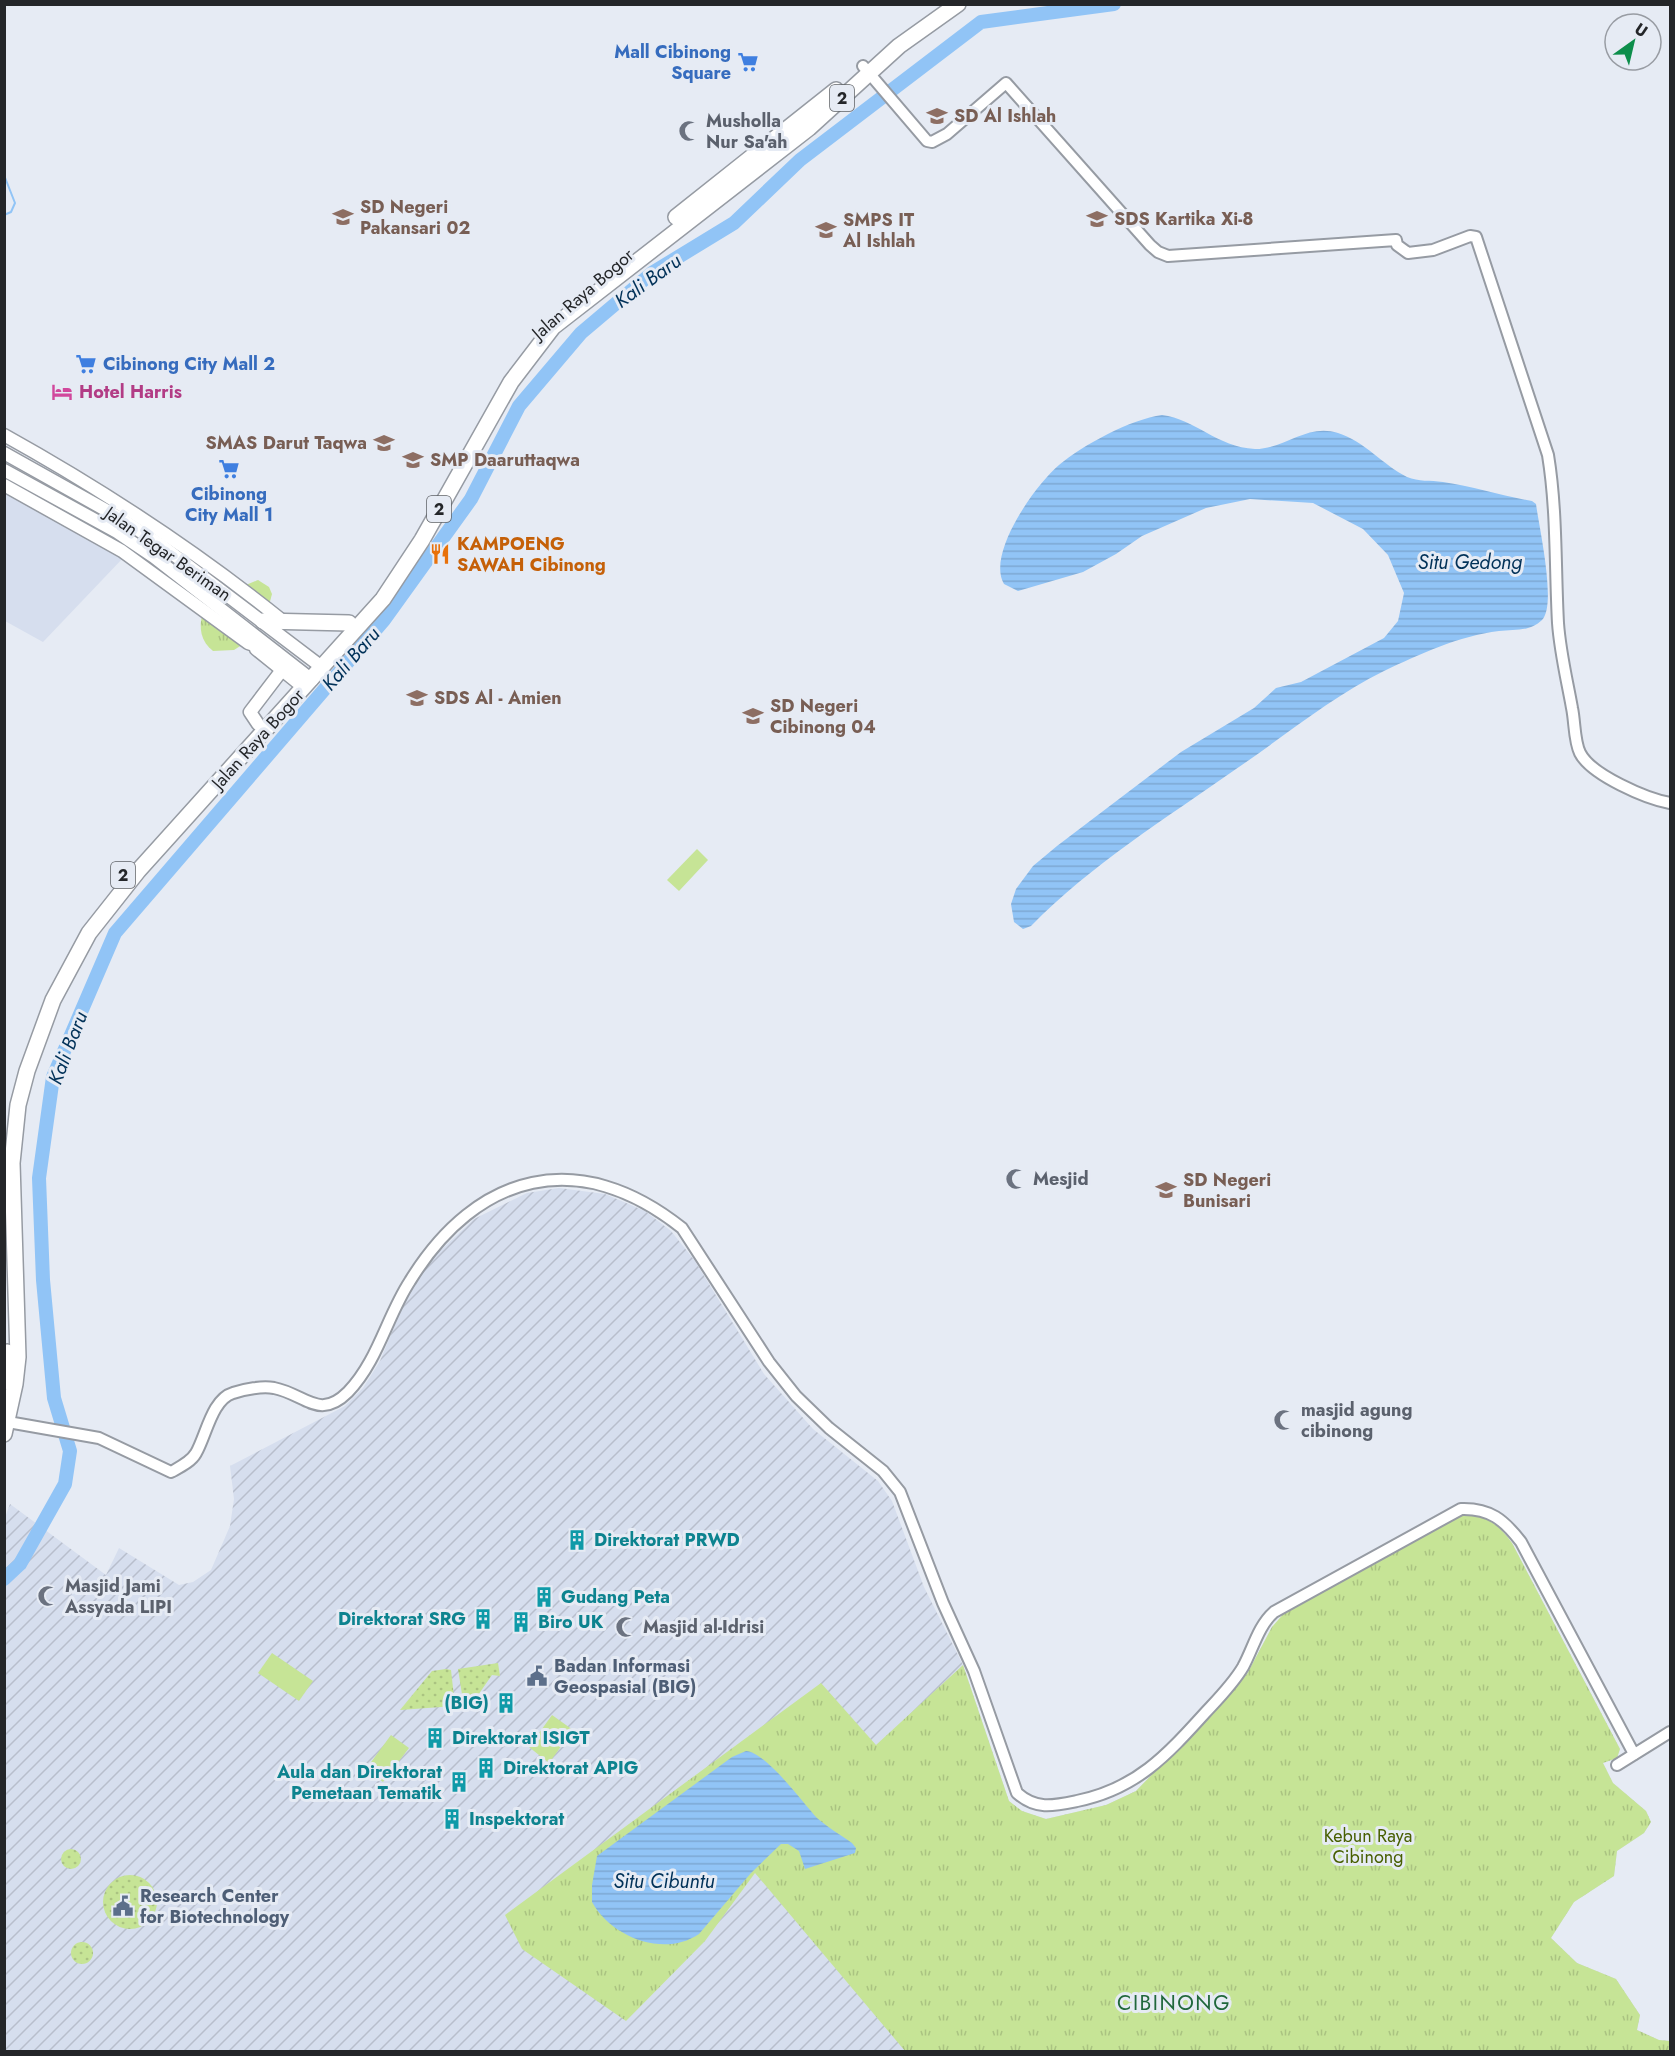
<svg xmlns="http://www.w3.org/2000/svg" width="1675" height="2056" font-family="Jost,sans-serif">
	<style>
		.built { fill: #d6deee }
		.industrial { fill: url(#industrial-furrows) }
		.grass { fill: url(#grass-dots) }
		.park { fill: url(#park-tufts) }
		.garden { fill: #c6e496 }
		.water { fill: url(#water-rules) }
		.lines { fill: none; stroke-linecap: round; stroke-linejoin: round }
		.stream { stroke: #91c4f6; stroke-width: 2 }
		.river { stroke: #91c4f6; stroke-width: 14 }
		.minor-casing { stroke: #969ba3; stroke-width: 14 }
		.major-casing { stroke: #969ba3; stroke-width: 15 }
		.highway-casing { stroke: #969ba3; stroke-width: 18 }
		.minor { stroke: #fff; stroke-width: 10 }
		.major { stroke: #fff; stroke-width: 12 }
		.highway { stroke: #fff; stroke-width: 15 }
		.labels { text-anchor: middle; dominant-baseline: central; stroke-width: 6; stroke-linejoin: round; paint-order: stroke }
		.shield { fill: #e6ebf4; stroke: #5e6166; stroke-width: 1.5 }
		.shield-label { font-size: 16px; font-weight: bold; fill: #242629 }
		.shop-label { font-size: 18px; font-weight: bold; fill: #366cbe; stroke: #e6ebf4; text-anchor: end }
		.education-label { font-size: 18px; font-weight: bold; fill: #785e54; stroke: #e6ebf4; text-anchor: start }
		.worship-label { font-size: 18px; font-weight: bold; fill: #5b616d; stroke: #e6ebf4; text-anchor: start }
		.street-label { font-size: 18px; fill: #242629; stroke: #e6ebf4 }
		.hotel-label { font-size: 18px; font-weight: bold; fill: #b23c85; stroke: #e6ebf4; text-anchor: start }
		.food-label { font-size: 18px; font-weight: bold; fill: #c56008; stroke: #e6ebf4; text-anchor: start }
		.culture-label { font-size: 18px; font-weight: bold; fill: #0d838f; stroke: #e6ebf4; text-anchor: start }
		.service-label { font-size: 18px; font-weight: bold; fill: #4e5e75; stroke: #e6ebf4; text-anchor: start }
		.park-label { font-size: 18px; fill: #475f01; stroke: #e6ebf4 }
		.water-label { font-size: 20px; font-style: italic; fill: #003158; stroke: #e6ebf4 }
		.quarter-label { font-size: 21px; letter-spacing: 1.5px; fill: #21683c; stroke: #e6ebf4 }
	</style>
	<defs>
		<pattern id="industrial-furrows" width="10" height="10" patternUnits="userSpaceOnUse" patternTransform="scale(1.5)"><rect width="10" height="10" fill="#d6deee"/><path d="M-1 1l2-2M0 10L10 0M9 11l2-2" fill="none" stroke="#b8becc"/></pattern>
		<pattern id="grass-dots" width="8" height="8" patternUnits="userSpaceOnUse" patternTransform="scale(1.5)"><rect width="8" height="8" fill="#c6e496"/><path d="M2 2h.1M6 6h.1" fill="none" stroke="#aac381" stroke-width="1.8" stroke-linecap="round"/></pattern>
		<pattern id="park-tufts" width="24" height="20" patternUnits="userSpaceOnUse" patternTransform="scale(1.5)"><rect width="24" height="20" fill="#c6e496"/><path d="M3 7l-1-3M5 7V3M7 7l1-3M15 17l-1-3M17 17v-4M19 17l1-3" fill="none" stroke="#aac381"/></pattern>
		<pattern id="water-rules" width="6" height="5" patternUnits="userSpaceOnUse" patternTransform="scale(1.5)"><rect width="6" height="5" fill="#91c4f6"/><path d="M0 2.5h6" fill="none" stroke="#7da8d3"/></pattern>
	</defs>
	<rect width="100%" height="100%" fill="#e6ebf4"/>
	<!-- built -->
	<path class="built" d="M5 492 123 558 43 642 5 621Z"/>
	<!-- industrial -->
	<path class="industrial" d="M559 1188 605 1194 645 1211 671 1231 695 1261 764 1374 813 1429 878 1481 892 1501 924 1587 963 1665 1009 1801 1022 1811 1046 1819 1106 1805 1136 1791 1230 1694 1247 1674 1272 1627 1512 1543 1620 1749 1617 1758 1603 1763 1613 1783 1646 1811 1651 1822 1644 1833 1617 1851 1614 1876 1574 1902 1551 1938 1577 1963 1616 1979 1640 2015 1637 2030 1659 2040 1670 2041V2052H5L4 1520 10 1504 106 1575 119 1548 179 1585 193 1582 211 1570 230 1526 234 1499 230 1466 345 1406 363 1388 380 1361 410 1288 424 1266 474 1219 527 1193Z"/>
	<!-- grass -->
	<g class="grass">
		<path d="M498 1663 500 1676 492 1675 476 1698 477 1706 464 1707 458 1669Z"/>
		<path d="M446 1669 451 1670 455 1706 400 1710 432 1671Z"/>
		<circle cx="71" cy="1859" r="10"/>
		<circle cx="130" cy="1902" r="27"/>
		<circle cx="82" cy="1953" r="11"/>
	</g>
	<!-- park -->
	<g class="park">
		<path d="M258 580 269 587 272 594 268 609 241 587Z"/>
		<path d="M203 613 245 643 234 650 213 651C201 642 198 627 203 613Z"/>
		<path d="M1460 1515C1485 1515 1497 1522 1512 1543L1620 1749 1617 1758 1603 1763 1613 1783 1646 1811 1651 1822 1644 1833 1617 1851 1614 1876 1574 1902 1551 1938 1577 1963 1616 1979 1640 2015 1637 2030 1659 2040 1670 2041V2051H905L755 1873 705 1941 626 2021 522 1949 505 1915 821 1683 876 1745 963 1665 1009 1801 1022 1811 1046 1819 1106 1805 1136 1791 1230 1694 1247 1674 1272 1627 1285 1612Z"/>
	</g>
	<!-- garden -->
	<g class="garden">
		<path d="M697 849 708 860 679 891 667 880Z"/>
		<path d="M272 1653 313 1681 299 1701 258 1673Z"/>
		<path d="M552 1715 573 1730 549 1763 529 1747Z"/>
		<path d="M391 1735 409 1748 383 1782 366 1769Z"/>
	</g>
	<!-- water -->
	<g class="water">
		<path d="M1162 415C1195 419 1217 447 1255 449 1285 449 1307 423 1338 433 1364 441 1383 465 1407 477 1419 482 1430 480 1443 482 1473 486 1502 496 1532 501L1536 504C1539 527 1557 605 1542 620 1530 632 1514 629 1499 631 1459 636 1420 654 1384 671 1331 697 1285 736 1236 769 1165 819 1092 864 1031 926L1023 929 1014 922 1011 904 1016 889 1033 866 1057 846 1181 752 1254 708 1276 688 1301 682 1384 638 1398 621 1404 593 1388 555 1363 529 1313 503 1250 499 1206 508 1142 536 1116 554 1083 572 1018 591 1004 584C986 554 1036 484 1059 465 1083 445 1131 419 1162 415Z"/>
		<path d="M746 1751C766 1752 803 1803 817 1818 827 1827 841 1835 852 1843L856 1848 855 1853 805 1869 799 1851 788 1844H781L751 1873 699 1934C664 1958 611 1937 592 1902V1885L597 1856 732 1757Z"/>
	</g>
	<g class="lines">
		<!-- stream -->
		<path class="stream" d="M4 175 15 203 11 212 4 215"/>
		<!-- river -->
		<path class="river" d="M4 1579 20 1564 65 1484 70 1451 54 1398 43 1280 39 1178 53 1077 115 933 384 620 471 499 519 406 581 333 652 273 734 223 800 160 981 22 1114 4"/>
		<!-- minor casing -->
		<g class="minor-casing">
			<g id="minor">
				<path d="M863 66 927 141 932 142 947 134 1006 83 1150 245 1158 252 1168 256 1396 240 1397 245 1408 253 1433 250 1470 236 1476 237 1548 455C1557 510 1555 567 1558 623 1560 652 1567 680 1572 708 1575 722 1574 741 1580 753 1591 775 1647 799 1670 803"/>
				<path d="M8 1422 99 1438 171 1472C180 1467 191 1462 196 1453 206 1436 212 1399 233 1393 245 1389 262 1386 274 1388 305 1394 319 1421 348 1392 378 1361 387 1316 410 1281 477 1172 579 1146 682 1228L769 1362 796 1396 829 1428 883 1471 900 1492 943 1603 974 1671 1017 1793C1036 1810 1053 1806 1077 1801 1136 1789 1166 1756 1205 1713 1218 1699 1233 1684 1243 1667 1253 1649 1258 1626 1274 1612L1461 1509C1490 1508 1504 1520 1521 1542L1634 1754"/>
				<path d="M1617 1765 1670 1732"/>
			</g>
		</g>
		<!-- major casing -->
		<g class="major-casing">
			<g id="major">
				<path d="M4 435C103 490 196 551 284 622"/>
				<path d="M4 453 120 518 161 545 323 668"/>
				<path d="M4 470 117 532 154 557 312 680"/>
				<path d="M4 485 122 551 248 643 277 653"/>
				<path d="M256 649 297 682"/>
				<path d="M258 724 250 712 282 670"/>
			</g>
		</g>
		<!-- highway casing -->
		<g class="highway-casing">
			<g id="highway">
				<path d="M676 217 836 90"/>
				<path d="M263 621 349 623"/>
				<path d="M4 1382 7 1352"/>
				<path d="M4 1434 15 1384 18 1357 12 1163 18 1105 27 1071 53 1000 89 933 138 871 383 599 422 540 511 382 553 327 809 128 899 46 958 4"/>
			</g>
		</g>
		<!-- minor -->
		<use href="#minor" class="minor"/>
		<!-- major -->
		<use href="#major" class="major"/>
		<!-- highway -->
		<use href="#highway" class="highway"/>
	</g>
	<!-- icons -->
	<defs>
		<g id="supermarket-bare" transform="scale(1.62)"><path d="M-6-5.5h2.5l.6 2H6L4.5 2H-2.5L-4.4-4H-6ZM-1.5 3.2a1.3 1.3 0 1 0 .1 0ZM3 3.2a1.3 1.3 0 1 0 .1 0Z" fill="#3f7fe0" stroke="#e6ebf4" stroke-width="2.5" paint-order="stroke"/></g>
		<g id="school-bare" transform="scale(1.62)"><path d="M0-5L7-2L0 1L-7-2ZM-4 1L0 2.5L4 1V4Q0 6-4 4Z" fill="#8d6e63" stroke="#e6ebf4" stroke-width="2.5" paint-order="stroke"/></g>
		<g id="mosque-bare" transform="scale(1.62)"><path d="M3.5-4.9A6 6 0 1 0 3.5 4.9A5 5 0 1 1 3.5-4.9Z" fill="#6b7280" stroke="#e6ebf4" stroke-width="2.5" paint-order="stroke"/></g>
		<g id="hotel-bare" transform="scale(1.62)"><path d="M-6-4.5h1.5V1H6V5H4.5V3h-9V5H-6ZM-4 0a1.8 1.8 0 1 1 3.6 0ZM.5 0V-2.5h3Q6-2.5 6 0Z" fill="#d1479c" stroke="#e6ebf4" stroke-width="2.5" paint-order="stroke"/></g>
		<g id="restaurant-bare" transform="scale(1.62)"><path d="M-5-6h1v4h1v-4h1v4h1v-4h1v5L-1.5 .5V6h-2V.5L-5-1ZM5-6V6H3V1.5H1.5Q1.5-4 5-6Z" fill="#e8710a" stroke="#e6ebf4" stroke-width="2.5" paint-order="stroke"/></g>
		<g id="building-bare" transform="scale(1.62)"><path d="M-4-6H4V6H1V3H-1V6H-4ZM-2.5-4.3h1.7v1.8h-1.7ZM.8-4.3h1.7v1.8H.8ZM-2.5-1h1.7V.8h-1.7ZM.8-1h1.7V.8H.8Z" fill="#0f9aa8" stroke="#e6ebf4" stroke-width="2.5" paint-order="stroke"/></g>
		<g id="civic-bare" transform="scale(1.62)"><path d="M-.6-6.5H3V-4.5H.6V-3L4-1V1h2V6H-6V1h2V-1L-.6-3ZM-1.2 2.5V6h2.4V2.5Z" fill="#5c6f8a" stroke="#e6ebf4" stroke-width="2.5" paint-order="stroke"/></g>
	</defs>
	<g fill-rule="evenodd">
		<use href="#supermarket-bare" x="748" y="62"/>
		<use href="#school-bare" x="937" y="116"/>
		<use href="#mosque-bare" x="689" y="131"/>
		<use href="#school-bare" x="343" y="217"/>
		<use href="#school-bare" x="1097" y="219"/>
		<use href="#school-bare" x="826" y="230"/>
		<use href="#supermarket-bare" x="86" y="364"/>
		<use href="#hotel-bare" x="62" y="392"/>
		<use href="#school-bare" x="384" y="443"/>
		<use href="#school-bare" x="413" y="460"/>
		<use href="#supermarket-bare" x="229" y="469"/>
		<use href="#restaurant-bare" x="440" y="554"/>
		<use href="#school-bare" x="417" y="698"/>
		<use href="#school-bare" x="753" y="716"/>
		<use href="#mosque-bare" x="1016" y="1179"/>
		<use href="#school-bare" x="1166" y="1190"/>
		<use href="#mosque-bare" x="1284" y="1420"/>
		<use href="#building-bare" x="577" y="1540"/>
		<use href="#mosque-bare" x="48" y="1596"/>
		<use href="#building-bare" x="544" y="1597"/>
		<use href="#building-bare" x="483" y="1619"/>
		<use href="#building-bare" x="521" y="1622"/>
		<use href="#mosque-bare" x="626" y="1627"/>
		<use href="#civic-bare" x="537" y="1676"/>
		<use href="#building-bare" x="506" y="1703"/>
		<use href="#building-bare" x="435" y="1738"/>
		<use href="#building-bare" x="486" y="1768"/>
		<use href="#building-bare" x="459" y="1782"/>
		<use href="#building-bare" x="452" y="1819"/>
		<use href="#civic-bare" x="123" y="1906"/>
	</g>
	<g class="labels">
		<!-- shield labels -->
		<g class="shield">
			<rect x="830" y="85" width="24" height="26" rx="4.5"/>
			<rect x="427" y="496" width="24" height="26" rx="4.5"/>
			<rect x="111" y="862" width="24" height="26" rx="4.5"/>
		</g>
		<g class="shield-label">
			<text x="842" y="98">2</text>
			<text x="439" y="509">2</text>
			<text x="123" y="875">2</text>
		</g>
		<!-- shop labels -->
		<g class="shop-label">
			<text x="731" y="52">Mall Cibinong<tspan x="731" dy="21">Square</tspan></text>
			<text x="103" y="364" text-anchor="start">Cibinong City Mall 2</text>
			<text x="229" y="494" text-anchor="middle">Cibinong<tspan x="229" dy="21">City Mall 1</tspan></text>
		</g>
		<!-- education labels -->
		<g class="education-label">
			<text x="954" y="116">SD Al Ishlah</text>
			<text x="360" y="207">SD Negeri<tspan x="360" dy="21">Pakansari 02</tspan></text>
			<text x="1114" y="219">SDS Kartika Xi-8</text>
			<text x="843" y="220">SMPS IT<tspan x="843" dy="21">Al Ishlah</tspan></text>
			<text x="367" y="443" text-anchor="end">SMAS Darut Taqwa</text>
			<text x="430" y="460">SMP Daaruttaqwa</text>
			<text x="434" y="698">SDS Al - Amien</text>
			<text x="770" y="706">SD Negeri<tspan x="770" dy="21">Cibinong 04</tspan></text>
			<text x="1183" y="1180">SD Negeri<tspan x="1183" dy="21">Bunisari</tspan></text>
		</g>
		<!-- worship labels -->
		<g class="worship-label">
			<text x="706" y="121">Musholla<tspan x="706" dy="21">Nur Sa'ah</tspan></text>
			<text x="1033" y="1179">Mesjid</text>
			<text x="1301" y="1410">masjid agung<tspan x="1301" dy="21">cibinong</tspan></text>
			<text x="65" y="1586">Masjid Jami<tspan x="65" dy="21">Assyada LIPI</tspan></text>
			<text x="643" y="1627">Masjid al-Idrisi</text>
		</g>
		<!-- street labels -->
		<g class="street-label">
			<text transform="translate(583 294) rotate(-41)">Jalan Raya Bogor</text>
			<text transform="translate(168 554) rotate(35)">Jalan Tegar Beriman</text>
			<text transform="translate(258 739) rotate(-48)">Jalan Raya Bogor</text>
		</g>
		<!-- hotel labels -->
		<g class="hotel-label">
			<text x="79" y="392">Hotel Harris</text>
		</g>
		<!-- food labels -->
		<g class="food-label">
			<text x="457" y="544">KAMPOENG<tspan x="457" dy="21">SAWAH Cibinong</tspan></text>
		</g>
		<!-- culture labels -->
		<g class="culture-label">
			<text x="594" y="1540">Direktorat PRWD</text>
			<text x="561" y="1597">Gudang Peta</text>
			<text x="466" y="1619" text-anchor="end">Direktorat SRG</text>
			<text x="538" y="1622">Biro UK</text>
			<text x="489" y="1703" text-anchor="end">(BIG)</text>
			<text x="452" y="1738">Direktorat ISIGT</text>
			<text x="503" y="1768">Direktorat APIG</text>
			<text x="442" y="1772" text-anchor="end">Aula dan Direktorat<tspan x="442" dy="21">Pemetaan Tematik</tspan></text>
			<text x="469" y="1819">Inspektorat</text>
		</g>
		<!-- service labels -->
		<g class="service-label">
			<text x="554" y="1666">Badan Informasi<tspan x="554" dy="21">Geospasial (BIG)</tspan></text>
			<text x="140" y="1896">Research Center<tspan x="140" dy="21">for Biotechnology</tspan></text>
		</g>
		<!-- park labels -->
		<g class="park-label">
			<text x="1368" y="1836">Kebun Raya<tspan x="1368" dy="21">Cibinong</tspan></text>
		</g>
		<!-- water labels -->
		<g class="water-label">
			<text transform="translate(648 281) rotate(-36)">Kali Baru</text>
			<text x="1470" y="562">Situ Gedong</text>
			<text transform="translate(351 659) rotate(-49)">Kali Baru</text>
			<text transform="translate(68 1048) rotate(-69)">Kali Baru</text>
			<text x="664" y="1881">Situ Cibuntu</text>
		</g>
		<!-- quarter labels -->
		<g class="quarter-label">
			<text x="1174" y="2003">CIBINONG</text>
		</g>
	</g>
	<!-- border -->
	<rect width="1675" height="2056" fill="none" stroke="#242629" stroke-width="12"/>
	<!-- north arrow -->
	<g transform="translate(1633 42) rotate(34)"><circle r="28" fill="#e6ebf4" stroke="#989ca3" stroke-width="1.5"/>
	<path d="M0-4.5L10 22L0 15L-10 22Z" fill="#0d8e4b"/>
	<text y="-9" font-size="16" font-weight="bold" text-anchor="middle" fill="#242629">U</text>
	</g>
</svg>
